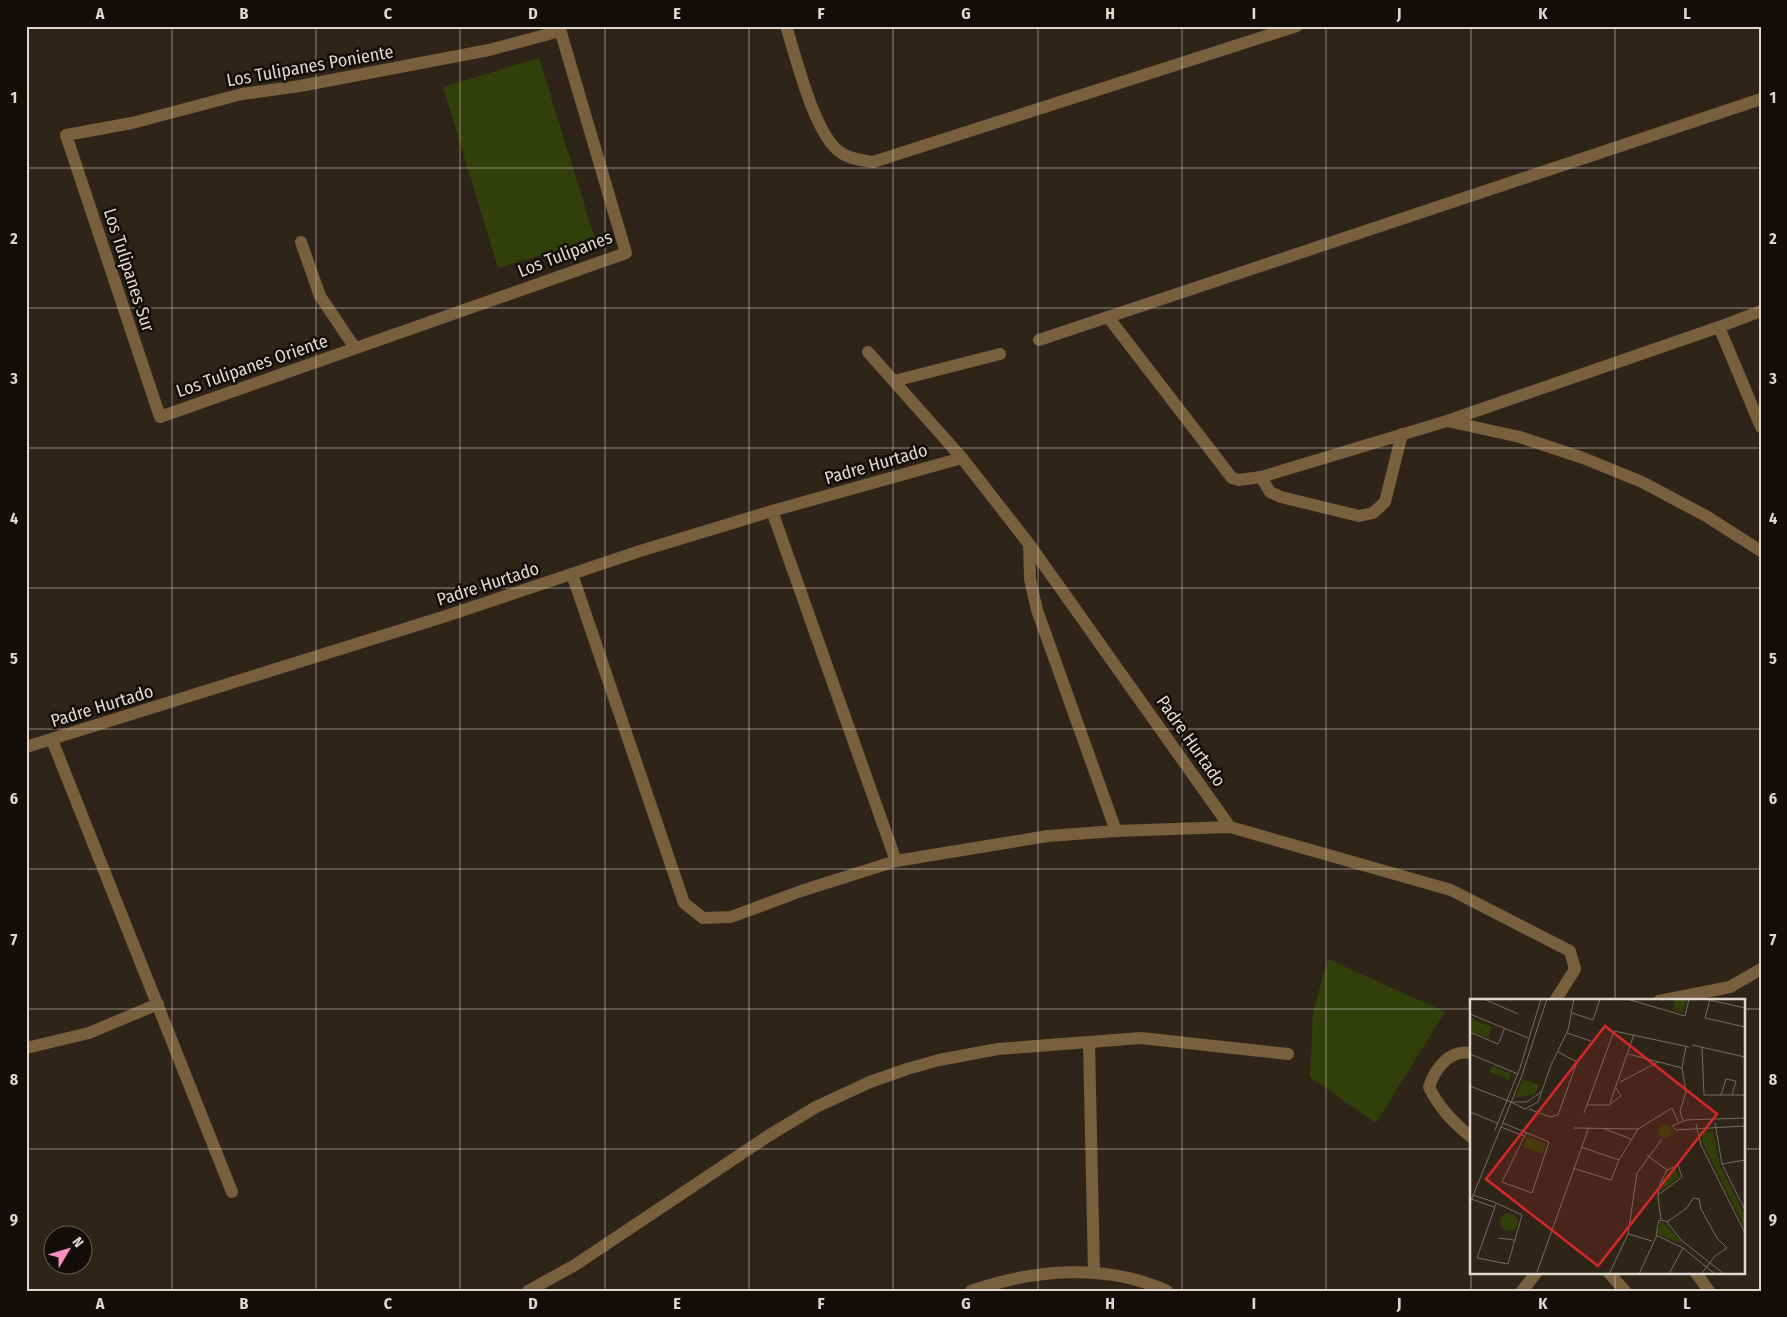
<svg xmlns="http://www.w3.org/2000/svg" width="1787" height="1317" font-family="'Fira Sans Condensed',sans-serif">
	<style>
		.green { fill: #323f0a }
		.lines { fill: none; stroke-linecap: round; stroke-linejoin: round }
		.minor { stroke: #785f3d; stroke-width: 12 }
		.grid { fill: none; stroke: #dfd8d0; stroke-width: 1; stroke-opacity: 0.55 }
		.labels { text-anchor: middle; dominant-baseline: central; stroke-width: 5; stroke-linejoin: round; paint-order: stroke }
		.street-label { font-size: 18px; fill: #dfd8d0; stroke: #130e09 }
		.inset-road { fill: none; stroke: #756c62; stroke-width: 1 }
		.view { fill: #d62828; fill-opacity: 0.15; stroke: #d62828; stroke-width: 2.5 }
		.inset-edge { fill: none; stroke: #dfd8d0; stroke-width: 2.5 }
		.neatline { fill: none; stroke: #dfd8d0; stroke-width: 2 }
		.grid-label { font-size: 16px; text-anchor: middle; font-weight: bold; fill: #dfd8d0 }
	</style>
	<rect width="100%" height="100%" fill="#2f2418"/>
	<!-- green -->
	<g class="green">
		<path d="M539 58 595 239 498 268 443 87Z"/>
		<path d="M1328 959 1445 1012 1376 1123 1310 1077 1313 1012Z"/>
	</g>
	<g class="lines">
		<!-- minor -->
		<g class="minor">
			<path d="M559 26 626 253 160 417 66 135 132 123 242 94 300 86 489 50 560 31"/>
			<path d="M786 26C796 57 814 134 840 152 849 159 862 160 873 162L1297 26"/>
			<path d="M301 242 320 296 355 348"/>
			<path d="M1108 317 1232 478 1239 480 1261 477 1447 421 1719 327 1761 311"/>
			<path d="M1719 327 1761 427"/>
			<path d="M1039 340 1761 99"/>
			<path d="M868 352 962 458 1029 544 1230 827"/>
			<path d="M894 381 1000 354"/>
			<path d="M1447 421 1520 437 1583 458 1642 482 1706 516 1761 551"/>
			<path d="M1261 477 1270 492 1281 497 1359 516 1373 513 1385 502 1402 434"/>
			<path d="M772 511 896 861"/>
			<path d="M1029 544 1030 579 1037 610 1116 831"/>
			<path d="M572 574 684 903 703 918 731 917 801 891 896 861 1048 836 1116 831 1230 827 1451 890 1570 951 1575 969 1555 1001"/>
			<path d="M52 740 232 1192"/>
			<path d="M26 747 446 616 640 551 772 511 962 458"/>
			<path d="M1659 1001 1730 987 1761 969"/>
			<path d="M1089 1043 1094 1272"/>
			<path d="M26 1048 89 1033 158 1004"/>
			<path d="M1471 1053C1449 1049 1435 1069 1429 1087 1439 1108 1453 1122 1471 1137"/>
			<path d="M1609 1273 1625 1291"/>
			<path d="M1696 1273 1709 1291"/>
			<path d="M528 1291 575 1265 768 1136 816 1107 870 1082 907 1069 939 1060 998 1049 1141 1038 1288 1054"/>
			<path d="M971 1291C1034 1269 1106 1263 1167 1291"/>
			<path d="M1522 1291 1536 1273"/>
		</g>
	</g>
	<!-- grid -->
	<path class="grid" d="M172 26V1291M316 26V1291M460 26V1291M605 26V1291M749 26V1291M893 26V1291M1038 26V1291M1182 26V1291M1326 26V1291M1471 26V1001M1615 26V1001M26 168H1761M26 308H1761M26 448H1761M26 588H1761M26 729H1761M26 869H1761M26 1009H1471M1743 1009H1761M26 1149H1471M1743 1149H1761M1471 1273V1291M1615 1273V1291"/>
	<g class="labels">
		<!-- street labels -->
		<g class="street-label">
			<text transform="translate(310 66) rotate(-10)">Los Tulipanes Poniente</text>
			<text transform="translate(565 254) rotate(-21)">Los Tulipanes</text>
			<text transform="translate(129 270) rotate(72)">Los Tulipanes Sur</text>
			<text transform="translate(252 366) rotate(-19)">Los Tulipanes Oriente</text>
			<text transform="translate(876 464) rotate(-16)">Padre Hurtado</text>
			<text transform="translate(488 584) rotate(-18)">Padre Hurtado</text>
			<text transform="translate(102 706) rotate(-17)">Padre Hurtado</text>
			<text transform="translate(1191 741) rotate(55)">Padre Hurtado</text>
		</g>
	</g>
	<!-- overview -->
	<g transform="translate(1470 999)">
		<rect width="275" height="275" fill="#2f2418"/>
		<path d="M205 0H217L213 14 203 11ZM22 67 41 75 39 81 20 73ZM53 80 69 86 65 95 45 99ZM188 132a7 7 0 1 1 14 0a7 7 0 1 1-14 0ZM243 132 250 167 275 216V229L233 144 230 133ZM57 137 76 145 72 155 53 148ZM204 168 210 178 190 192 196 177ZM30 223a9 9 0 1 1 18 0a9 9 0 1 1-18 0Z" fill="#323f0a"/>
		<path d="M0 19 22 28 18 39 0 32ZM190 223H193L213 245 187 235Z" fill="#323f0a"/>
		<path class="inset-road" d="M14 0 48 15M157 0 215 17 219 0M240 0 235 19 275 28M240 1 275 9M102 14 123 21 130 0M0 15 58 39M0 33 28 45 35 29M97 34 121 42M222 46 275 58M232 49 234 96H275M0 55 48 75M158 55 212 69M150 83 188 63M0 87 41 103H57L71 93M251 96 256 80 266 82 262 96M41 103 55 110 68 103 81 66 98 31 104 0M140 104 164 35M117 106H139L151 97 146 89M59 110 80 118 88 116 107 63 88 53M0 113 27 124M114 114 144 32 219 48M275 119 216 121 202 127 206 131 275 127M213 122 210 112 216 93 212 69 216 47M33 124 79 143 62 194 32 183 56 134M245 124 252 165 275 211M226 125 231 146 275 234M31 128 54 137M104 129 168 130M132 129 161 140M25 131 50 69 71 0M111 148 149 161M177 156 197 171M252 165 275 161M103 169 141 181 149 161 168 130 202 109 208 123M3 196 24 203 52 216 38 265 7 259 26 205M188 196 212 178 208 166 197 171 190 185 189 190 188 196V199L191 220M1 200 24 208M0 204 51 79 77 0M197 223 217 209 223 199 229 200 231 210 247 239 257 249 245 257 231 275M158 235 182 242M28 239 44 241M67 273 119 128M139 275 158 235 167 174 192 140M169 275 187 236M199 275 213 249M245 275 213 249 186 236 189 221 196 222 211 241 254 275"/>
		<path class="view" d="M135 27 247 115 128 267 16 180Z"/>
		<rect width="275" height="275" class="inset-edge"/>
	</g>
	<!-- border -->
	<rect width="1787" height="1317" fill="none" stroke="#130e09" stroke-width="55"/>
	<!-- north arrow -->
	<g transform="translate(68 1250) rotate(52)"><circle r="24" fill="#130e09" stroke="#655f59"/>
	<path d="M0-4L9 19L0 12L-9 19Z" fill="#fb8fc4"/>
	<text y="-8" font-size="14" font-weight="bold" text-anchor="middle" fill="#dfd8d0">N</text>
	</g>
	<rect x="28" y="28" width="1732" height="1262" class="neatline"/>
	<g class="grid-label">
		<text x="100" y="19">A</text>
		<text x="244" y="19">B</text>
		<text x="388" y="19">C</text>
		<text x="533" y="19">D</text>
		<text x="677" y="19">E</text>
		<text x="821" y="19">F</text>
		<text x="966" y="19">G</text>
		<text x="1110" y="19">H</text>
		<text x="1254" y="19">I</text>
		<text x="1399" y="19">J</text>
		<text x="1543" y="19">K</text>
		<text x="1687" y="19">L</text>
		<text x="14" y="103">1</text>
		<text x="1773" y="103">1</text>
		<text x="14" y="244">2</text>
		<text x="1773" y="244">2</text>
		<text x="14" y="384">3</text>
		<text x="1773" y="384">3</text>
		<text x="14" y="524">4</text>
		<text x="1773" y="524">4</text>
		<text x="14" y="664">5</text>
		<text x="1773" y="664">5</text>
		<text x="14" y="804">6</text>
		<text x="1773" y="804">6</text>
		<text x="14" y="945">7</text>
		<text x="1773" y="945">7</text>
		<text x="14" y="1085">8</text>
		<text x="1773" y="1085">8</text>
		<text x="14" y="1225">9</text>
		<text x="1773" y="1225">9</text>
		<text x="100" y="1309">A</text>
		<text x="244" y="1309">B</text>
		<text x="388" y="1309">C</text>
		<text x="533" y="1309">D</text>
		<text x="677" y="1309">E</text>
		<text x="821" y="1309">F</text>
		<text x="966" y="1309">G</text>
		<text x="1110" y="1309">H</text>
		<text x="1254" y="1309">I</text>
		<text x="1399" y="1309">J</text>
		<text x="1543" y="1309">K</text>
		<text x="1687" y="1309">L</text>
	</g>
</svg>
